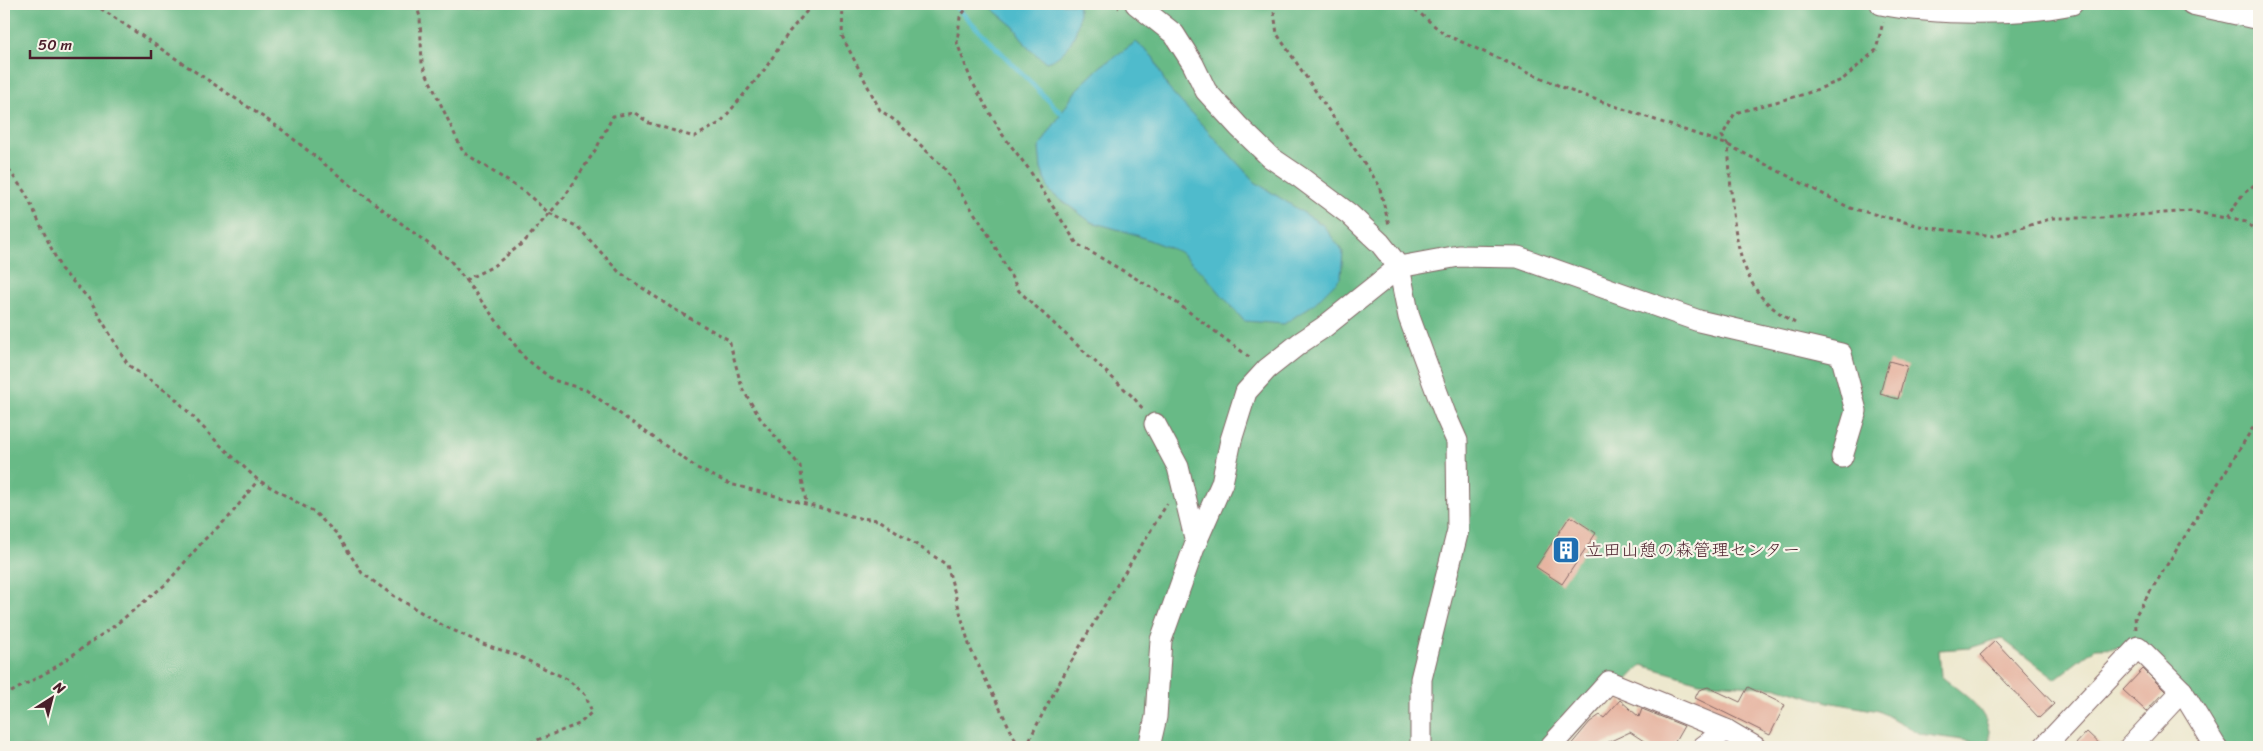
<svg xmlns="http://www.w3.org/2000/svg" width="2263" height="751" font-family="Sriracha,'Klee One',sans-serif">
	<style>
		.forest { fill: #68ba86; stroke: #596c58 }
		.water { fill: #50bbcc; stroke: #4d6d7c }
		.lines { fill: none; stroke-linecap: round; stroke-linejoin: round }
		.stream { stroke: #50bbcc; stroke-width: 5 }
		.building { fill: #e6b4a0 }
		.minor-casing { stroke: #836564; stroke-width: 23 }
		.path { stroke: #836564; stroke-width: 3; stroke-dasharray: 4 4; stroke-linecap: butt }
		.minor { stroke: #fff; stroke-width: 21 }
		.labels { text-anchor: middle; dominant-baseline: central; stroke-width: 4.5; stroke-linejoin: round; paint-order: stroke }
		.poi-label { font-size: 18px; fill: #4a1f2b; stroke: #f7f3e8; text-anchor: start }
	</style>
	<rect width="100%" height="100%" fill="#f7f3e8"/>
	<filter id="ink" filterUnits="userSpaceOnUse"><feTurbulence type="fractalNoise" baseFrequency=".02" numOctaves="2"/><feDisplacementMap in="SourceGraphic" scale="10" xChannelSelector="R" yChannelSelector="G"/><feConvolveMatrix kernelMatrix="1 2 1 2 8 2 1 2 1" color-interpolation-filters="sRGB"/></filter>
	<filter id="wash" filterUnits="userSpaceOnUse"><feTurbulence type="fractalNoise" baseFrequency=".0096" numOctaves="4" result="noise"/><feDisplacementMap in="SourceGraphic" scale="20" xChannelSelector="R" yChannelSelector="G"/><feGaussianBlur stdDeviation="1.12" result="paint"/><feColorMatrix in="noise" values="0 0 0 0 0 0 0 0 0 0 0 0 0 0 0 0 0 1.4 0 .05"/><feComposite in="paint" operator="in"/></filter>
	<g filter="url(#wash)">
		<rect width="100%" height="100%" fill="#ede8ce"/>
		<!-- forest -->
		<path class="forest" d="M4 4H2259V747H2216L2138 647 2095 648 2055 679 2001 638 1970 648 1939 650 1941 676C1965 696 1991 709 1990 744L1920 734 1879 711 1828 702 1780 688 1699 682 1642 665 1562 747H4Z"/>
		<!-- water -->
		<g class="water">
			<path d="M986 4H1078C1083 26 1069 57 1046 62L1029 49 1014 27Z"/>
			<path d="M1136 42 1153 57 1168 88 1255 182 1323 225 1343 252 1341 277 1314 304 1284 324 1244 321 1204 274 1180 252 1131 233 1091 222 1050 192 1041 169 1039 148 1077 89 1101 66Z"/>
		</g>
		<g class="lines">
			<!-- stream -->
			<path class="stream" d="M953 4 1061 113"/>
		</g>
		<g id="blocks">
			<!-- building -->
			<g class="building">
				<path d="M1889 361 1907 366 1898 399 1880 394Z"/>
				<path d="M1570 516 1596 533 1562 584 1536 567Z"/>
				<path d="M1995 641 2054 704 2039 718 1980 655Z"/>
				<path d="M2143 669 2165 691 2146 711 2123 690Z"/>
				<path d="M1708 687 1740 702 1748 687 1785 705 1770 735 1695 698 1699 690Z"/>
				<path d="M1620 700 1639 717 1642 709 1684 726 1672 747H1653L1630 732 1598 747H1569L1590 722 1600 715 1604 718Z"/>
				<path d="M2087 732 2103 747H2073Z"/>
			</g>
		</g>
	</g>
	<g filter="url(#ink)">
		<use href="#blocks" fill-opacity="0" stroke="#836564" stroke-width="1"/>
		<g class="lines">
			<!-- minor casing -->
			<g class="minor-casing">
				<g id="minor">
					<path d="M1136 4 1174 34 1193 64 1206 91 1239 127 1270 157 1301 178 1349 214 1380 243 1399 267 1409 317 1445 414 1457 441 1458 530 1421 679V747"/>
					<path d="M1881 4C1935 15 2018 15 2072 4"/>
					<path d="M2192 4 2259 19"/>
					<path d="M1155 424 1178 467 1196 542 1222 483 1231 440 1246 392 1267 369 1300 343 1324 327 1399 267 1459 256 1518 257 1699 321 1841 354 1856 411 1842 457"/>
					<path d="M1149 747 1156 717 1161 640 1196 542"/>
					<path d="M1550 747 1609 682 1726 730 1755 747"/>
					<path d="M1703 747 1726 730"/>
					<path d="M2044 747 2138 647 2182 691 2216 747"/>
					<path d="M2130 747 2182 691"/>
				</g>
			</g>
			<!-- path -->
			<g class="path">
				<path d="M94 4 281 129 353 187 450 260 525 358 553 380 586 390 697 468 730 484 859 518 879 520 947 565 970 648 1019 747"/>
				<path d="M416 4 420 17 422 64 463 152 526 193 549 213 578 227 619 272 672 308 729 340 742 388 760 418 800 466 806 503"/>
				<path d="M843 4 842 36 880 110 897 122 944 168 987 232 1019 291 1132 396 1144 410"/>
				<path d="M970 4 960 17 957 43 971 80 1002 134 1028 168 1077 244 1173 300 1252 359"/>
				<path d="M1111 4 1119 8"/>
				<path d="M1273 4 1277 34 1379 185 1389 225"/>
				<path d="M1409 4 1444 34 1571 91 1728 145 1850 208 1924 227 1994 236 2053 218H2102L2190 211 2246 222 2259 234"/>
				<path d="M4 163 26 194 61 269 90 300 128 365 173 396 219 444 258 480 314 512 337 534 362 573 391 594 442 625 483 644 516 655 567 679 585 694 592 712 579 724 519 747"/>
				<path d="M2226 218 2243 194 2259 181"/>
				<path d="M465 280 492 267 524 242 565 196 596 149 613 116 635 113 649 123 694 137 720 123 765 69 789 32 813 4"/>
				<path d="M1795 323C1781 315 1763 302 1755 288 1730 247 1732 191 1728 145L1722 136 1735 113 1805 94 1842 80 1876 50 1883 22"/>
				<path d="M2136 629 2135 616 2259 418"/>
				<path d="M4 696 51 670 114 626 166 584 204 540 229 517 258 480"/>
				<path d="M1026 747C1067 662 1118 584 1167 504"/>
			</g>
			<!-- minor -->
			<use href="#minor" class="minor"/>
		</g>
	</g>
	<!-- icons -->
	<defs>
		<g id="building-square" transform="scale(1.4375)"><rect x="-9" y="-9" width="18" height="18" rx="4" fill="#1f6fb2" stroke="#f7f3e8"/><path d="M-4-6H4V6H1V3H-1V6H-4ZM-2.5-4.3h1.7v1.8h-1.7ZM.8-4.3h1.7v1.8H.8ZM-2.5-1h1.7V.8h-1.7ZM.8-1h1.7V.8H.8Z" fill="#fff"/></g>
	</defs>
	<g fill-rule="evenodd">
		<use href="#building-square" x="1566" y="550"/>
	</g>
	<g class="labels">
		<!-- poi labels -->
		<g class="poi-label">
			<text x="1585" y="550">立田山憩の森管理センター</text>
		</g>
	</g>
	<!-- margin -->
	<rect width="2263" height="751" fill="none" stroke="#f7f3e8" stroke-width="20"/>
	<!-- north arrow -->
	<g transform="translate(52 698) rotate(36)" stroke="#f7f3e8" stroke-width="4" paint-order="stroke">
	<path d="M0-4L9 19L0 12L-9 19Z" fill="#4a1f2b"/>
	<text y="-8" font-size="14" font-weight="bold" text-anchor="middle" fill="#4a1f2b">N</text>
	</g>
	<!-- scale -->
	<path d="M30 50v8h121v-8" fill="none" stroke="#4a1f2b" stroke-width="2.5"/>
	<text x="38" y="50" font-size="15" fill="#4a1f2b" stroke="#f7f3e8" stroke-width="4" paint-order="stroke">50 m</text>
</svg>
